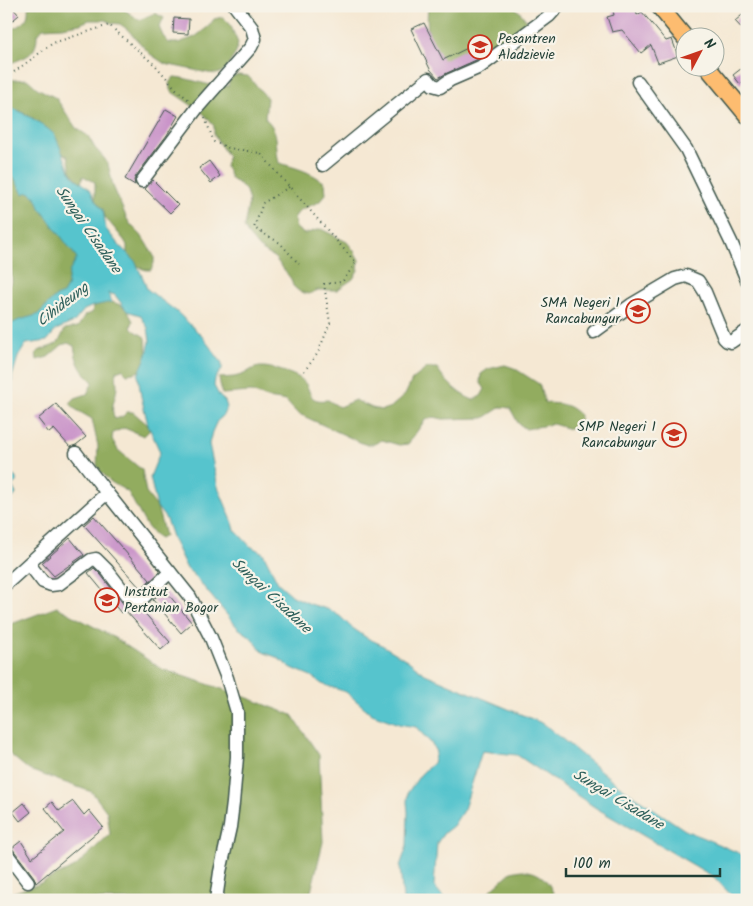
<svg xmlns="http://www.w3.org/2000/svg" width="753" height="906" font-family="Kalam,sans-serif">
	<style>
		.forest { fill: #92ac5f; stroke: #58744a }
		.water { fill: #57c4cd; stroke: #3b8080 }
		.building { fill: #c78fc7 }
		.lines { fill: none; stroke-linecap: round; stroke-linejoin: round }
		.minor-casing { stroke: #3f574c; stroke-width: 15 }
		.major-casing { stroke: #3f574c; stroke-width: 19 }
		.path { stroke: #3f574c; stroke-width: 2; stroke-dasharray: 1 4; stroke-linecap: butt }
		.minor { stroke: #fff; stroke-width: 12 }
		.major { stroke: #fdbc70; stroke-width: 16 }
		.labels { text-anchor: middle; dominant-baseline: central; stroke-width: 4.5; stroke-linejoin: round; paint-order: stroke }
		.poi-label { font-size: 14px; fill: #1f3d34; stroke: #f7f3e8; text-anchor: start }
		.water-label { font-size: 15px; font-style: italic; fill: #2d5f5a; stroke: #f7f3e8 }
	</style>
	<rect width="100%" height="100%" fill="#f7f3e8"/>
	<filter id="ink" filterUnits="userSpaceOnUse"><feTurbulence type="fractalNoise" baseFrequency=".02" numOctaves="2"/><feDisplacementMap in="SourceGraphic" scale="10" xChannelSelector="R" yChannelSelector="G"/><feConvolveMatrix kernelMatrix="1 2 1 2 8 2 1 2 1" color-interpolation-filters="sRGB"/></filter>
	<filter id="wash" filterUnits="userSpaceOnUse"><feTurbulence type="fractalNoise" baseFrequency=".0096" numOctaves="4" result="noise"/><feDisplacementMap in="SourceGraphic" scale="20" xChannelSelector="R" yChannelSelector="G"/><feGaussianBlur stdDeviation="1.12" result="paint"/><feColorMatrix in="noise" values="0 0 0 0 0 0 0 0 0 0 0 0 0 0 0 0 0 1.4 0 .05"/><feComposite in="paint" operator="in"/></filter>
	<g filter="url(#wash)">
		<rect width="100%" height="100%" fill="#f5e8d3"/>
		<!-- forest -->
		<g class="forest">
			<path d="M28 6H119L139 20 155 13 164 18 159 27 163 36 169 43H178L195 37 209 26 214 19 223 17 230 24 238 43 236 53 225 70 217 74 208 73 165 64 150 54 127 29 120 24 111 23 106 20H89L80 24 62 27 43 28 37 35C37 57 24 57 6 65V33C18 24 30 25 28 6Z"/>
			<path d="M428 6H512L519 11 531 26 470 70 453 66 437 59C428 39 426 29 428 6Z"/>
			<path d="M238 75 248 76 267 98 265 118C281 133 274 144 279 163 296 168 310 171 325 183L326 194 319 202 300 210 294 218 296 228 304 234 321 229 347 242 354 251 359 260 358 270 353 279 337 290H318L309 294 300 292 293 286 291 279 275 258 259 248 248 235 244 227 249 201 246 191 240 184 232 180 225 165 228 157 214 135V126L203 113 172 92 169 83 174 77C192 78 209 88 228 86L230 78Z"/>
			<path d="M6 78 15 80 27 79 37 88 56 98 76 128 88 136 95 148 104 158 108 164 113 186 127 219 131 225 141 235 154 256V263L151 270C137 271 136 261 127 253V245L124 240 105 217 103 210 95 200V182L83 176 81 183 70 171V165L68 156C63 154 55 149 52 144 49 140 51 134 47 130 36 118 21 111 6 106Z"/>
			<path d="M6 165 29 192 34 195 75 248 79 262 72 289 41 314 10 327 6 322V288L12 282 11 264 6 251Z"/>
			<path d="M104 300C122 305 124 304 133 321L131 327C135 332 141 334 146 338L147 355 151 360 146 369 133 373 127 374 122 369 116 371C116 376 117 382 117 387 116 399 109 407 115 419L122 417 127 412H133L148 425 149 431 144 436 124 428 113 433 112 439 118 450 142 470 146 493 157 507 165 536 160 539 154 535 146 525 128 492 111 482 101 472 97 466 98 446 92 419 75 409 70 403 75 398 87 394 93 382C80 370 77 364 74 346L68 343 62 345 48 357 37 360 36 353C43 347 54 348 59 341 61 338 63 333 65 329L78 327 85 315 92 313 93 306Z"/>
			<path d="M505 365 514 368 539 384 545 403C561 404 567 403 580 415L579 425 570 429 553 424 526 429 518 423 510 408 501 407 484 418 443 419 434 417 425 420 408 444 399 445 382 440 374 444H364L297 413 286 401 268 398 251 392 222 394 219 378C225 377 233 378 238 376 248 374 252 366 263 367 272 367 294 374 301 379 314 389 304 403 328 400L339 407 355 400 372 408 382 410 391 407 405 395 412 380 427 368H437C445 381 458 394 473 400L481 396 485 389 480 382 481 374 488 369Z"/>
			<path d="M57 607 113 637 162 669 240 695 292 715 319 755 323 842 309 900H6V895L36 885 75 867 110 834 107 812 92 792 29 770 6 751V626Z"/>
			<path d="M522 870C541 872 549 880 555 898L545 900 533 897 524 900H480L511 872Z"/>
		</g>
		<!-- water -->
		<g class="water">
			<path d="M6 106C20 110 44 124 55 135L70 171 74 177 90 189 93 195 95 200 103 210 106 229 118 244 135 261 143 278 147 289 177 312 201 335 222 363V369L215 379 214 386 220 397 225 401 227 407 222 417 217 421 212 432 209 444 218 487 233 523 235 530 250 546 263 553 278 583 293 596 310 604 330 610 341 617 351 627 367 638 380 644 407 660 425 674 544 724 618 785 685 830 741 854 747 864V900H737L732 896 714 877 596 808 517 755 482 751 464 809 453 826 444 833 437 843 434 886 446 900H403L400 866 407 846 408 812 407 802 408 792 421 774 433 763 436 752 431 743 416 727 399 724 372 714 346 692 322 684 311 676 292 668 276 657 263 652 250 636 238 628 192 573 187 569 173 540 166 519 157 507 150 477 160 452 148 425 141 396 138 375 147 355 150 341 148 328 140 315 127 311 115 295 108 293 112 302 93 306 84 310 74 322 56 330 47 341 26 344 18 357 12 377V392L8 401V423L10 433 6 443V331L11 324 19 320 37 315 55 297 63 294 67 287 69 272 77 258 40 208C38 200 36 196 29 192L23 194 11 172 6 165Z"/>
			<path d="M6 471 15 477 17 481 12 486 16 494 13 498 6 501Z"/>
		</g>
		<g id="blocks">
			<!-- building -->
			<g class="building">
				<path d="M11 6 19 15 6 26V10Z"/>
				<path d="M612 6H635L637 15 642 12 666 41 672 39 678 56 658 63 651 45 641 53 622 30 612 32 607 17 614 15Z"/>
				<path d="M747 11V34L735 21Z"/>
				<path d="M174 18 189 19 188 34 173 33Z"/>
				<path d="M424 23 443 60 486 39 491 49 476 60 447 73 438 78 430 69 411 29Z"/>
				<path d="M747 64V79L740 84 733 75Z"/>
				<path d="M166 109 178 116 167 135 136 176 134 180 135 185 125 179Z"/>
				<path d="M209 161 220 176 211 183 199 168Z"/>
				<path d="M153 180 178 205 170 213 145 189Z"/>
				<path d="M56 404 86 437 76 445 70 447 54 429 49 433 38 419Z"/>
				<path d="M94 516 150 580 141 589 84 525Z"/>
				<path d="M70 538 84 555 54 576 42 563Z"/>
				<path d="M94 568 101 575 125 606 129 609 137 611 141 609 170 642 161 650 125 610 121 613 88 573Z"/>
				<path d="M164 589 192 623 181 633 153 600Z"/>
				<path d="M73 801 84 815 89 810 103 827 36 883 34 877 12 848 21 841 32 858 64 832 45 808 52 802 59 811Z"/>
				<path d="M24 803 31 812 20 821 13 812Z"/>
			</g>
		</g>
	</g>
	<g filter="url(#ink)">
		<use href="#blocks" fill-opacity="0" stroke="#3f574c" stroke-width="1"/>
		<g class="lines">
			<!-- minor casing -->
			<g class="minor-casing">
				<g id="minor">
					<path d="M638 82 686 149 731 242 747 280"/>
					<path d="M323 165 428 79 433 85 440 87 450 80 480 67 549 16 558 6"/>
					<path d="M142 181 198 107 251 47 255 39 252 28 235 6"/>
					<path d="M594 332 631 305 675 279 686 276 698 281 705 292 724 338 727 341 731 342 747 331"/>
					<path d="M76 453 107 493"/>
					<path d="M29 564 43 582 51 585 59 584 91 560 96 559 107 570 131 601C136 604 138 602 142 599L170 572"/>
					<path d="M6 584 107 493 190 597 211 638 227 678 237 712V757L233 803 230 827 220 872 216 900"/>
					<path d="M6 853 28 882"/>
				</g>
			</g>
			<!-- major casing -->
			<g class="major-casing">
				<g id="major">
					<path d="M659 6 686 39"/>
					<path d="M708 68 747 115"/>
				</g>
			</g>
			<!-- path -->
			<g class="path">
				<path d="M10 75 53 43 109 25 156 66 177 90 189 100"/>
				<path d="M205 118 214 142 229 148 260 153 356 263 342 282 324 284 330 323 318 353 302 374"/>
				<path d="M289 187 263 203 254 228 280 243 299 264"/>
			</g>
			<!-- minor -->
			<use href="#minor" class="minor"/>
			<!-- major -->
			<use href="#major" class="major"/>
		</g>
	</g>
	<!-- icons -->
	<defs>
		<g id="school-ring" transform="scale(1.25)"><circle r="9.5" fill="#f7f3e8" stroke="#c8321e" stroke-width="1.5"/><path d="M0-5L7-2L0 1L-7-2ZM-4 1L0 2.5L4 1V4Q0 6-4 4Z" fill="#c8321e"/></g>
		<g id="university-ring" transform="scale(1.25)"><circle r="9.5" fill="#f7f3e8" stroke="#c8321e" stroke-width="1.5"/><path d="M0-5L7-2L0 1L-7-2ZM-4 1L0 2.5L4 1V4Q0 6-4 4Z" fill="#c8321e"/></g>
	</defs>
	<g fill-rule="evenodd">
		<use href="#school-ring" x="480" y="47"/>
		<use href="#school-ring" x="638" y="311"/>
		<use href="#school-ring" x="674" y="435"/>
		<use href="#university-ring" x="107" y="600"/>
	</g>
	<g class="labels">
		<!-- poi labels -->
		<g class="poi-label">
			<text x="498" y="39">Pesantren<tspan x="498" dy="16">Aladzievie</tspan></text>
			<text x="620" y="303" text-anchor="end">SMA Negeri 1<tspan x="620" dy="16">Rancabungur</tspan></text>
			<text x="656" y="427" text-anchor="end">SMP Negeri 1<tspan x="656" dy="16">Rancabungur</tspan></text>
			<text x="124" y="592">Institut<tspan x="124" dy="16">Pertanian Bogor</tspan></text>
		</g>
		<!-- water labels -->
		<g class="water-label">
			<text transform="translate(88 230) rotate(55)">Sungai Cisadane</text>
			<text transform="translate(63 305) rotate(-38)">Cihideung</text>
			<text transform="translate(271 596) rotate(43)">Sungai Cisadane</text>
			<text transform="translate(618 800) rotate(31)">Sungai Cisadane</text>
		</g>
	</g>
	<!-- margin -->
	<rect width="753" height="906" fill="none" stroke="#f7f3e8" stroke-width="25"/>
	<!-- north arrow -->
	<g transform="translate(700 52) rotate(49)"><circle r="24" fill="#f7f3e8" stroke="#a1aaa0"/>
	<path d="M0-4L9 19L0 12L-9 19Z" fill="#c8321e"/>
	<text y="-8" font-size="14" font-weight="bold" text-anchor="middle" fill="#1f3d34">N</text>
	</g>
	<!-- scale -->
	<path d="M566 868v8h154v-8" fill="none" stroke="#1f3d34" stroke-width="2.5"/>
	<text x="573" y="868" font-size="15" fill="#1f3d34" stroke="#f7f3e8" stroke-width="4" paint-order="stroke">100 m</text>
</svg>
